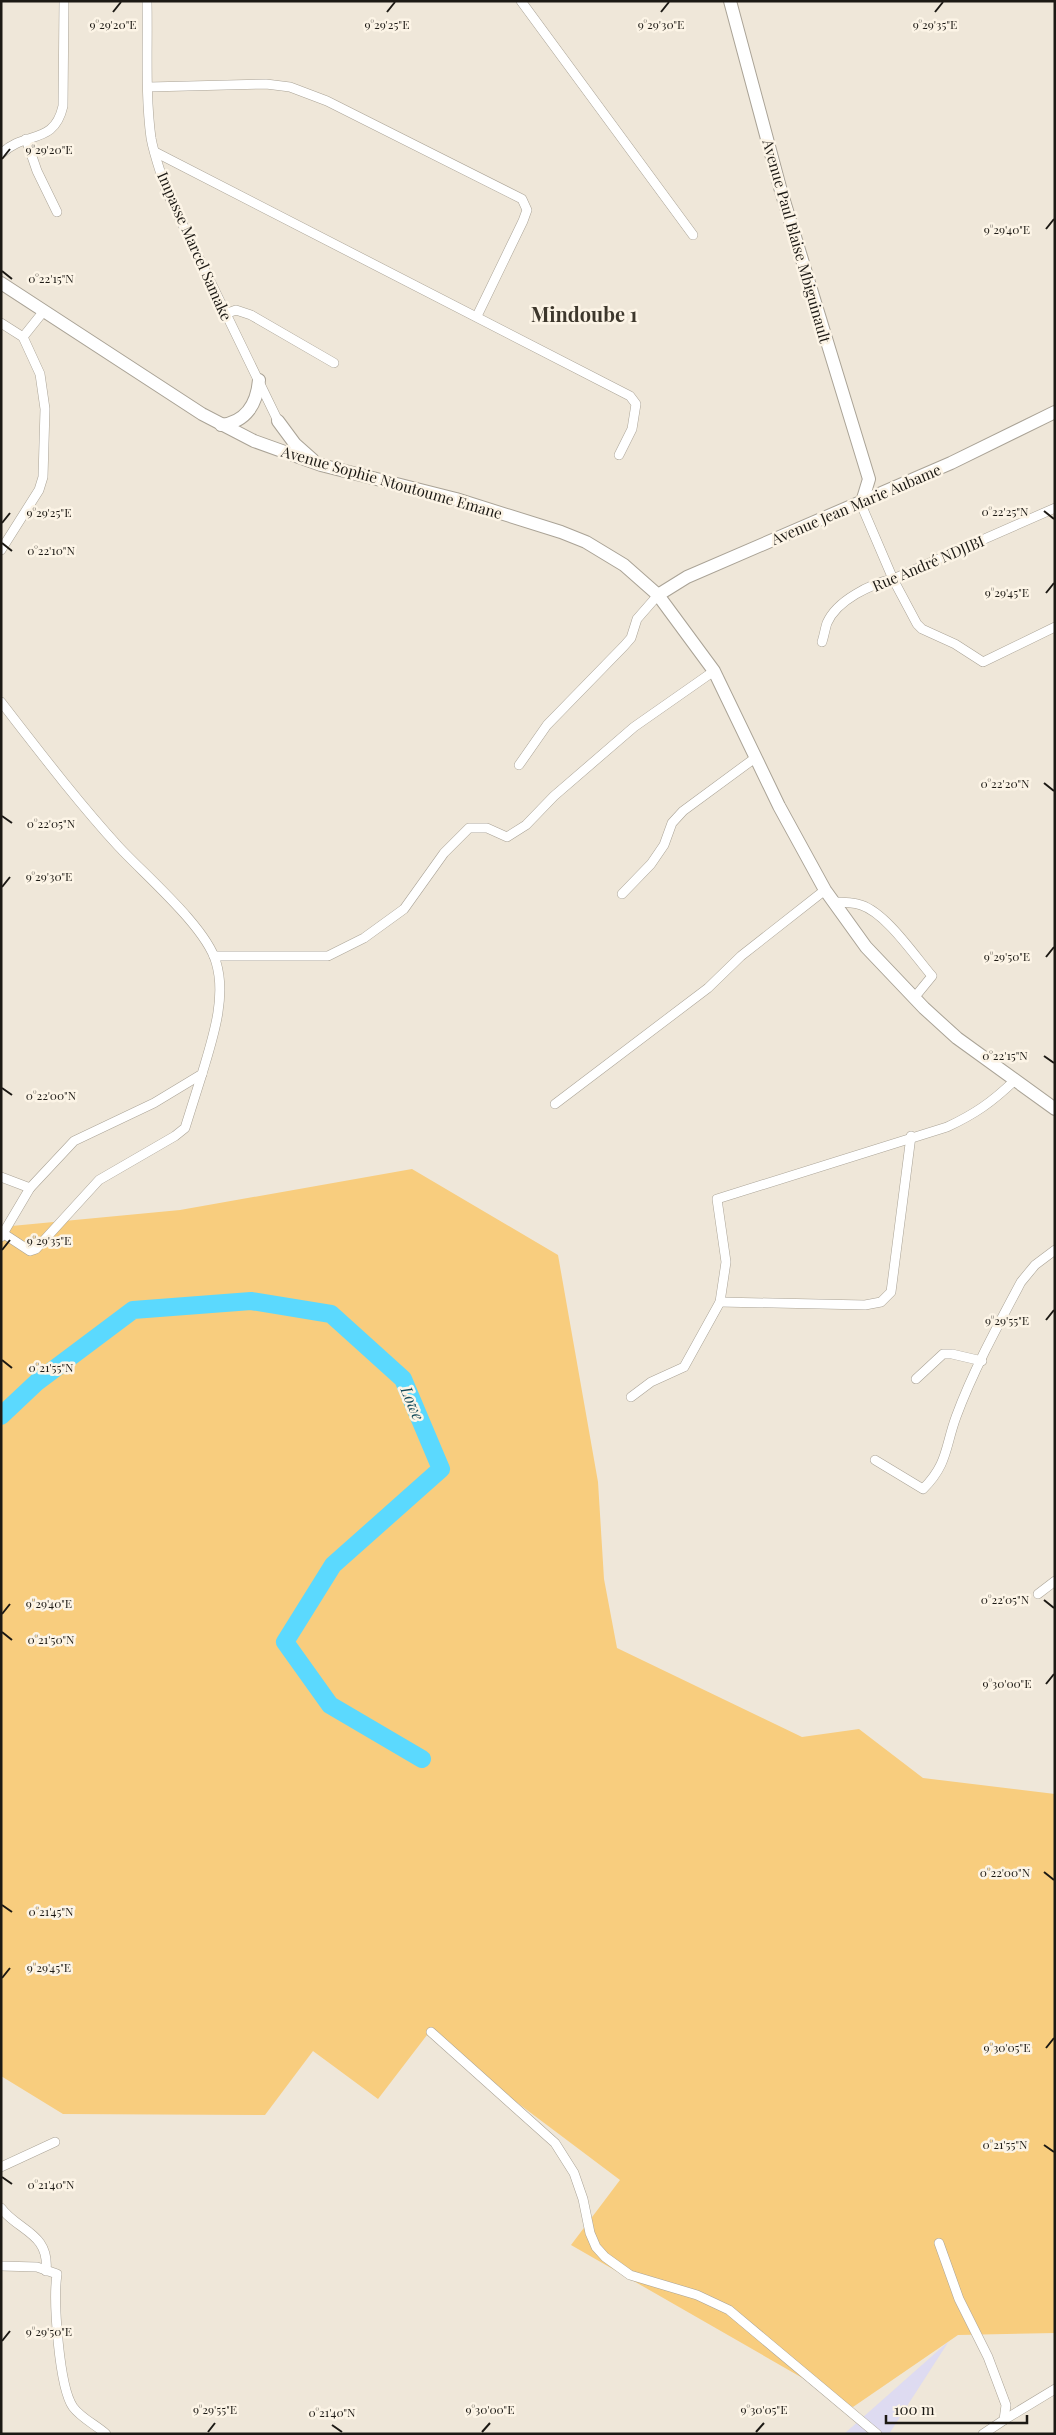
<svg xmlns="http://www.w3.org/2000/svg" width="1056" height="2435" font-family="'Playfair Display',serif">
	<style>
		.education { fill: #dedbf1 }
		.green { fill: #f8cd7e }
		.lines { fill: none; stroke-linecap: round; stroke-linejoin: round }
		.river { stroke: #5bd9fe; stroke-width: 18 }
		.street-casing { stroke: #aaa396; stroke-width: 10 }
		.secondary-casing { stroke: #aaa396; stroke-width: 14 }
		.street { stroke: #fff; stroke-width: 9 }
		.secondary { stroke: #fff; stroke-width: 12 }
		.ticks { fill: none; stroke: #1c1914; stroke-width: 2 }
		.labels { text-anchor: middle; dominant-baseline: central; stroke-width: 5; stroke-linejoin: round; paint-order: stroke }
		.street-label { font-size: 15px; fill: #1c1914; stroke: #fcf4e6 }
		.water-label { font-size: 16px; font-style: italic; fill: #144a5a; stroke: #fcf4e6 }
		.district-label { font-size: 20px; font-weight: bold; fill: #3d372c; stroke: #fcf4e6 }
		.ticks-label { font-size: 12px; text-anchor: middle; fill: #1c1914; stroke: #fcf4e6; stroke-width: 5; stroke-linejoin: round; paint-order: stroke }
	</style>
	<rect width="100%" height="100%" fill="#efe7d9"/>
	<!-- education -->
	<path class="education" d="M949 2341 889 2434H844Z"/>
	<!-- green -->
	<path class="green" d="M412 1169 558 1255 598 1482 604 1579 617 1648 802 1737 859 1729 923 1778 1055 1794V2333L958 2335 853 2407 571 2245 620 2180 427 2035 378 2099 313 2051 265 2115 63 2114 1 2076V1227L180 1210Z"/>
	<g class="lines">
		<!-- river -->
		<path class="river" d="M1 1416 37 1382 133 1310 251 1301 331 1314 403 1379 441 1469 333 1565 285 1642 330 1705 422 1759"/>
		<!-- street casing -->
		<g class="street-casing">
			<g id="street">
				<path d="M147 1C148 46 145 93 151 138 154 155 161 173 166 190L278 421"/>
				<path d="M521 1 693 235"/>
				<path d="M149 87 266 84 290 87 327 101 522 199 527 210 523 221 477 316"/>
				<path d="M26 139 37 171 57 212"/>
				<path d="M155 152 630 396 636 404 632 429 619 455"/>
				<path d="M1 154C25 130 54 146 63 106L64 1"/>
				<path d="M225 314 236 310 251 315 334 363"/>
				<path d="M1 323 23 337"/>
				<path d="M860 502 893 579 917 624 922 629 955 644 983 662 1055 627"/>
				<path d="M1 550 39 490 43 477 45 409 40 374 23 337 43 312"/>
				<path d="M822 642C824 636 825 629 827 623 837 600 871 584 893 579L1055 508"/>
				<path d="M1 702C39 751 77 801 119 847 145 875 206 927 216 962 227 998 212 1040 202 1074L154 1103 74 1141 30 1188 1 1237"/>
				<path d="M519 765 547 725 624 646 631 638 637 619 658 595"/>
				<path d="M622 894 651 864 664 845 672 823 683 811 755 758"/>
				<path d="M833 902C842 902 852 902 861 905 886 913 914 955 932 976L914 998"/>
				<path d="M214 956H328L364 938 404 909 444 853 469 828H487L507 837 526 825 554 796 634 727 714 671"/>
				<path d="M555 1104 708 988 741 956 825 890"/>
				<path d="M1 1177 30 1188"/>
				<path d="M4 1234 30 1251 36 1249 99 1180 175 1136 185 1128 202 1074"/>
				<path d="M720 1302 865 1305 881 1302 891 1292 911 1136"/>
				<path d="M916 1379 943 1354H952L982 1361"/>
				<path d="M631 1397 651 1382 684 1367 720 1302 726 1262 717 1199 947 1127C975 1114 992 1102 1014 1081"/>
				<path d="M875 1460 923 1489C948 1464 945 1447 956 1417 973 1371 998 1325 1021 1282L1035 1265 1055 1250"/>
				<path d="M1038 1594 1055 1581"/>
				<path d="M431 2032 555 2143 574 2173 583 2199 590 2233 596 2247 605 2257 630 2275 697 2295 729 2310 877 2434"/>
				<path d="M1 2167 55 2142"/>
				<path d="M1 2208C18 2231 50 2233 46 2271"/>
				<path d="M939 2243 959 2299 988 2357 1006 2405 1004 2420 983 2434"/>
				<path d="M1 2266 37 2267 57 2274C53 2300 59 2387 73 2407 81 2418 96 2425 106 2434"/>
				<path d="M1004 2420 1055 2389"/>
			</g>
		</g>
		<!-- secondary casing -->
		<g class="secondary-casing">
			<g id="secondary">
				<path d="M730 1 781 191 869 479 862 502"/>
				<path d="M1 283 202 414 254 441 321 465 456 499 561 532 586 542 624 565 658 595 714 671 779 806 825 890 866 947 924 1008 957 1038 1055 1109"/>
				<path d="M278 421 295 444 313 460"/>
				<path d="M221 425C247 422 257 403 259 380"/>
				<path d="M658 595 687 577 951 463 1055 412"/>
			</g>
		</g>
		<!-- street -->
		<use href="#street" class="street"/>
		<!-- secondary -->
		<use href="#secondary" class="secondary"/>
	</g>
	<!-- ticks -->
	<path class="ticks" d="M113 12 121 2M387 12 395 2M661 12 669 2M935 12 943 2M2 159 10 149M1046 229 1054 219M2 271 12 279M1044 511 1054 519M2 523 10 513M2 543 12 551M1046 593 1054 583M1044 783 1054 791M2 816 12 823M2 887 10 877M1046 957 1054 947M1044 1056 1054 1063M2 1088 12 1095M2 1250 10 1240M1046 1320 1054 1310M2 1360 12 1368M1044 1600 1054 1608M2 1614 10 1604M2 1632 12 1640M1046 1684 1054 1674M1044 1872 1054 1880M2 1905 12 1912M2 1978 10 1968M1046 2048 1054 2038M1044 2145 1054 2152M2 2177 12 2184M2 2341 10 2331M332 2425 342 2432M208 2432 215 2423M482 2432 490 2423M756 2432 764 2423"/>
	<g class="labels">
		<!-- street labels -->
		<g class="street-label">
			<text transform="translate(797 241) rotate(74)">Avenue Paul Blaise Mbiguinault</text>
			<text transform="translate(195 246) rotate(66)">Impasse Marcel Samake</text>
			<text transform="translate(392 482) rotate(16)">Avenue Sophie Ntoutoume Emane</text>
			<text transform="translate(856 504) rotate(-23)">Avenue Jean Marie Aubame</text>
			<text transform="translate(928 563) rotate(-23)">Rue André NDJIBI</text>
		</g>
		<!-- water labels -->
		<g class="water-label">
			<text transform="translate(413 1403) rotate(67)">Lowe</text>
		</g>
		<!-- district labels -->
		<g class="district-label">
			<text x="584" y="313">Mindoube 1</text>
		</g>
	</g>
	<g class="ticks-label">
		<text x="113" y="29">9°29'20"E</text>
		<text x="387" y="29">9°29'25"E</text>
		<text x="661" y="29">9°29'30"E</text>
		<text x="935" y="29">9°29'35"E</text>
		<text x="49" y="154">9°29'20"E</text>
		<text x="1007" y="234">9°29'40"E</text>
		<text x="51" y="283">0°22'15"N</text>
		<text x="1005" y="516">0°22'25"N</text>
		<text x="49" y="517">9°29'25"E</text>
		<text x="51" y="555">0°22'10"N</text>
		<text x="1007" y="597">9°29'45"E</text>
		<text x="1005" y="788">0°22'20"N</text>
		<text x="51" y="828">0°22'05"N</text>
		<text x="49" y="881">9°29'30"E</text>
		<text x="1007" y="961">9°29'50"E</text>
		<text x="1005" y="1060">0°22'15"N</text>
		<text x="51" y="1100">0°22'00"N</text>
		<text x="49" y="1245">9°29'35"E</text>
		<text x="1007" y="1325">9°29'55"E</text>
		<text x="51" y="1372">0°21'55"N</text>
		<text x="1005" y="1604">0°22'05"N</text>
		<text x="49" y="1608">9°29'40"E</text>
		<text x="51" y="1644">0°21'50"N</text>
		<text x="1007" y="1688">9°30'00"E</text>
		<text x="1005" y="1877">0°22'00"N</text>
		<text x="51" y="1916">0°21'45"N</text>
		<text x="49" y="1972">9°29'45"E</text>
		<text x="1007" y="2052">9°30'05"E</text>
		<text x="1005" y="2149">0°21'55"N</text>
		<text x="51" y="2189">0°21'40"N</text>
		<text x="49" y="2336">9°29'50"E</text>
		<text x="215" y="2414">9°29'55"E</text>
		<text x="490" y="2414">9°30'00"E</text>
		<text x="764" y="2414">9°30'05"E</text>
		<text x="332" y="2417">0°21'40"N</text>
	</g>
	<!-- border -->
	<rect width="1056" height="2435" fill="none" stroke="#1c1914" stroke-width="5"/>
	<!-- scale -->
	<path d="M886 2415v8h141v-8" fill="none" stroke="#1c1914" stroke-width="2.5"/>
	<text x="894" y="2415" font-size="15" fill="#1c1914" stroke="#fcf4e6" stroke-width="4" paint-order="stroke">100 m</text>
</svg>
